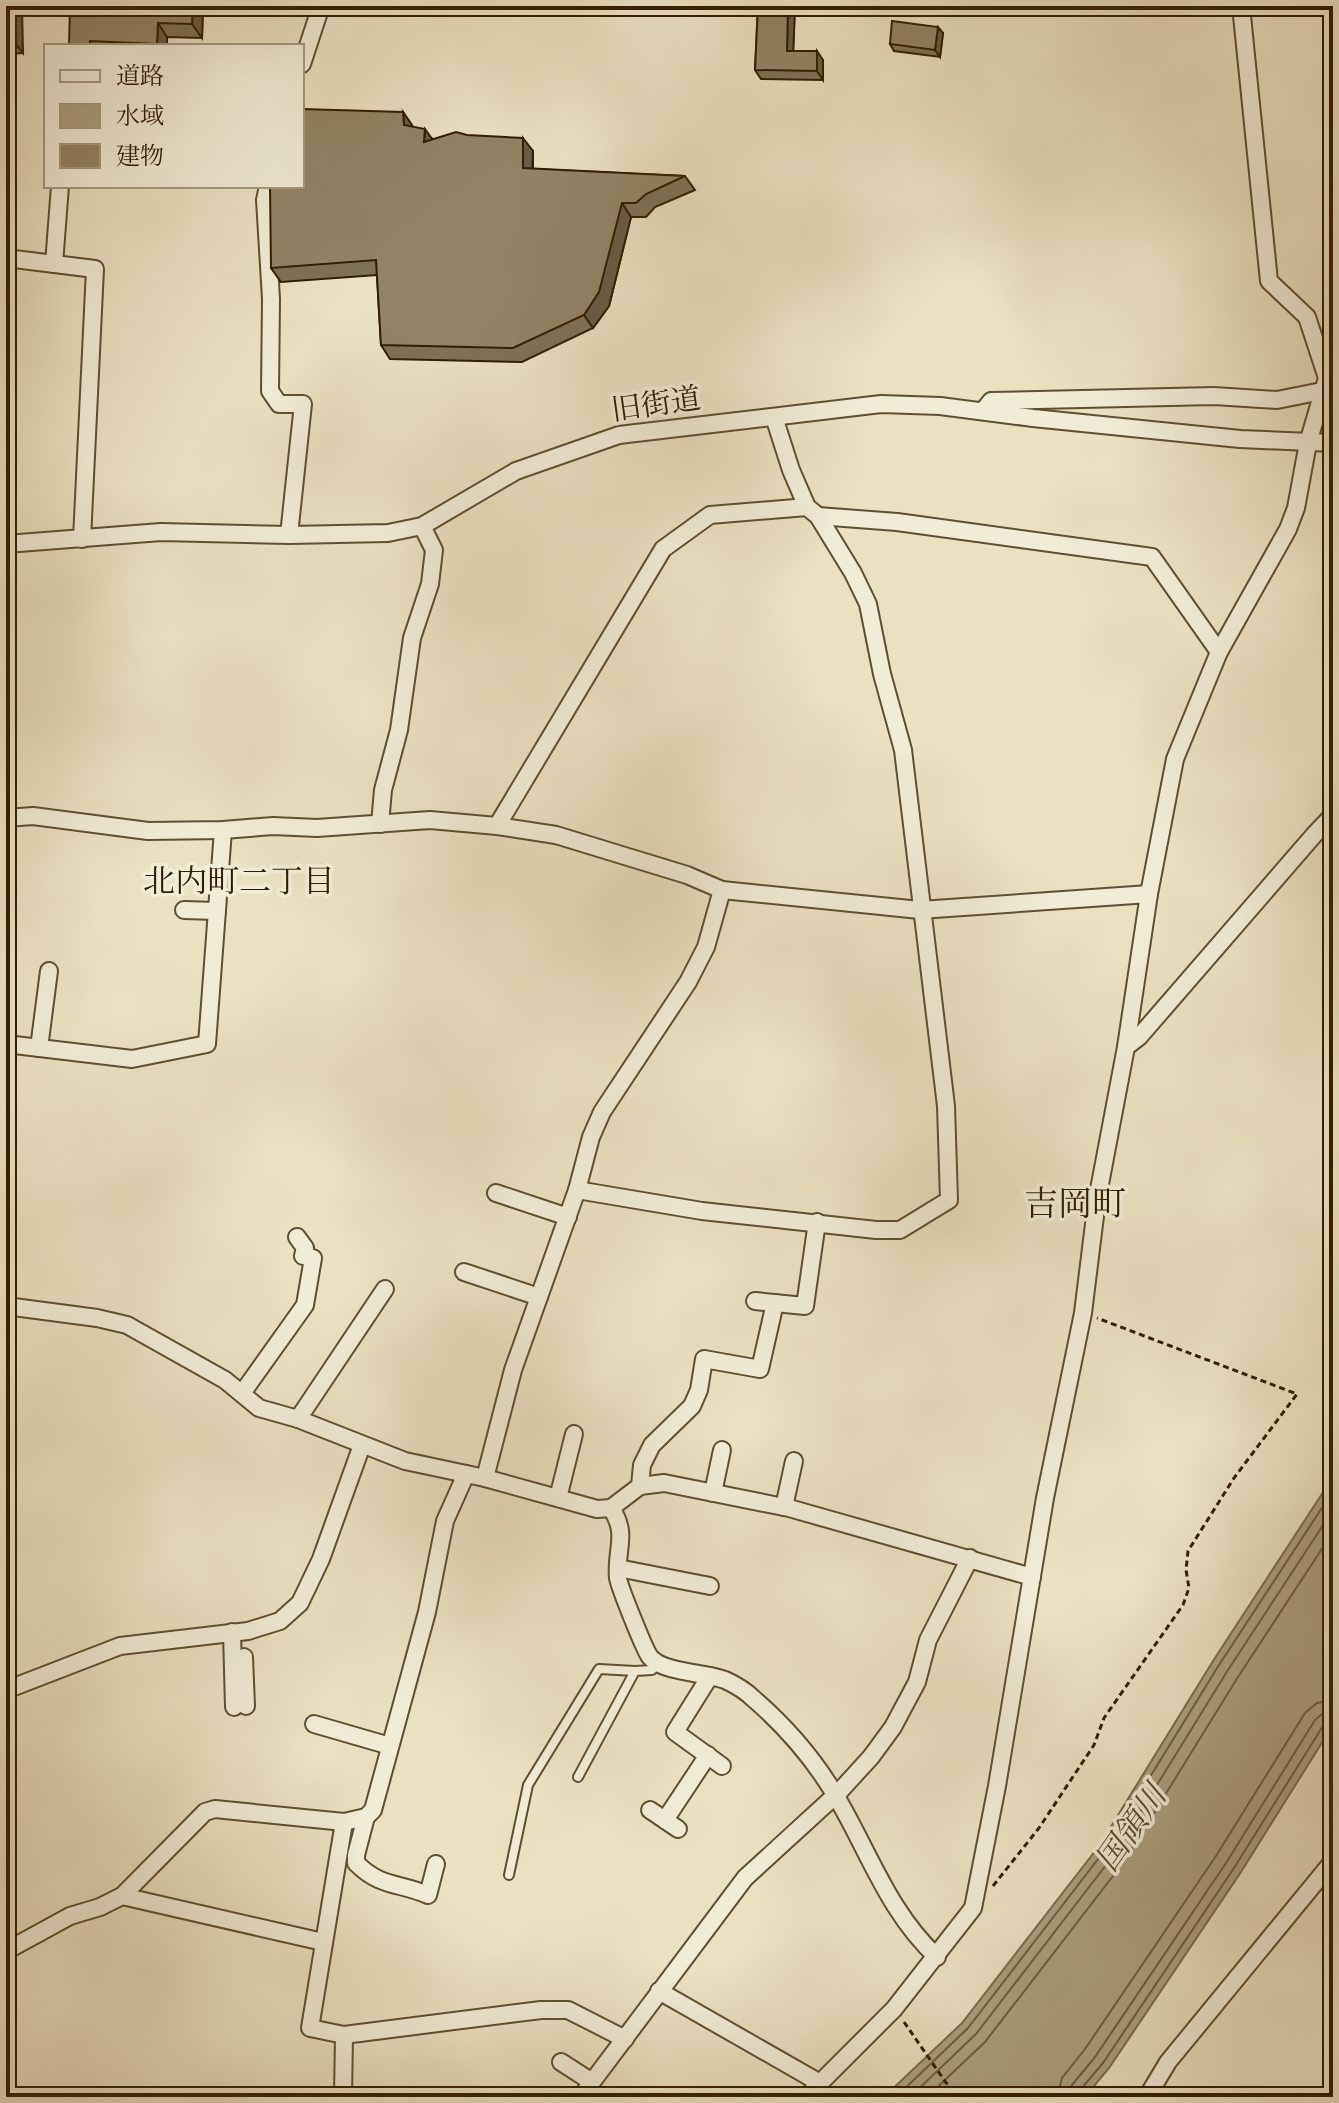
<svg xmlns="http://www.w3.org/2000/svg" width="1339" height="2103" font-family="'IM FELL Great Primer','Noto Serif JP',serif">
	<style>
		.water { fill: #ab9f81; stroke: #7a6b4e; stroke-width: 2 }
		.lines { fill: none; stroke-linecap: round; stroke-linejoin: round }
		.shore { stroke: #6e5e41; stroke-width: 2 }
		.service-casing { stroke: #5f4f32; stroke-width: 12 }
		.minor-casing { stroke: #5f4f32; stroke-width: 20 }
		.path { stroke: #311e01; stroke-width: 3; stroke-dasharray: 6 4; stroke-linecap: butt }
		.service { stroke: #f1ecd8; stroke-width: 8 }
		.minor { stroke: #f1ecd8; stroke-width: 16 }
		.wall { fill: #7d7158; stroke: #311e01; stroke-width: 2 }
		.shaded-wall { fill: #665c47; stroke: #311e01; stroke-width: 2 }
		.building { fill: #918366; stroke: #311e01; stroke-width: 2 }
		.labels { text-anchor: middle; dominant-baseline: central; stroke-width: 7; stroke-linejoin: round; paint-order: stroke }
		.street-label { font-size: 30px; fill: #311e01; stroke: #f1ecd8 }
		.neighbourhood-label { font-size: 32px; fill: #311e01; stroke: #f1ecd8 }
		.water-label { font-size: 32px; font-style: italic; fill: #5c4b2e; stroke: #f1ecd8 }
		.quarter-label { font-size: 34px; fill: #311e01; stroke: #f1ecd8 }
	</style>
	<rect width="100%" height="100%" fill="#eae1c3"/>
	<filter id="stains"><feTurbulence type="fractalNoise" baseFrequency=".0025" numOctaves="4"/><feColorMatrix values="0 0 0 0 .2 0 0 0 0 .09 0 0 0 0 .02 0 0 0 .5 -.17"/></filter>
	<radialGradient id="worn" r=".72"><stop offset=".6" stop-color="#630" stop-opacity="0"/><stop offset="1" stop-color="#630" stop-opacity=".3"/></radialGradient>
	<!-- water -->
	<path class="water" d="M1333 1477V1725L1241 1872 1109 2068 1085 2097H884L962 2023 1099 1846 1213 1661Z"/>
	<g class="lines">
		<!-- shore -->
		<g class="shore">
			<path d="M896 2097 968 2028 1105 1850 1219 1665 1333 1491"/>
			<path d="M910 2097 976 2034 1113 1856 1228 1670 1333 1510"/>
			<path d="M927 2097 985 2042 1123 1863 1238 1677 1333 1532"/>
			<path d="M1057 2097 1062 2078 1085 2049 1216 1856 1305 1713 1317 1703 1333 1700"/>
			<path d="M1069 2097 1072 2085 1095 2057 1226 1863 1315 1720 1322 1714 1333 1712"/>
			<path d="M1079 2097 1081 2089 1103 2063 1234 1868 1323 1726 1333 1722"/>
		</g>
		<!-- service casing -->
		<g class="service-casing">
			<g id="service">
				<path d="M578 1777 635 1671 652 1670 658 1665"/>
				<path d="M509 1875 528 1785 599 1669 635 1671"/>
			</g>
		</g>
		<!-- minor casing -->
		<g class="minor-casing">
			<g id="minor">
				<path d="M302 64 321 6"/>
				<path d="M268 186 265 200 271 299 270 391 279 404H303L289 535"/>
				<path d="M6 258 95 269 82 539"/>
				<path d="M54 264 60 186"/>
				<path d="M983 411 991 401 1214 396 1277 400 1332 389"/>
				<path d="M818 516 897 522 1152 557 1219 652"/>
				<path d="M6 544 161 532 289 535 388 533 422 526 516 471 619 435 881 404 940 406 1033 418 1240 439 1333 443"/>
				<path d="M6 818 33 816 148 831 223 830 273 826 317 828 430 820 497 826 556 835 687 875 722 890 920 910 1149 894"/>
				<path d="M380 824 383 790 399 730 412 638 430 584 434 550 422 526"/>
				<path d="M497 826 663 549 710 515 807 507"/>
				<path d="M184 910 217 911"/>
				<path d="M6 1044 132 1059 207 1044 223 830"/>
				<path d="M1126 1047 1139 1037 1314 835 1333 815"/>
				<path d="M39 1048 49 971"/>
				<path d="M577 1190 702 1211 876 1230H900L949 1200 946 1106 903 750 882 674 868 604 853 573 818 516 807 507 791 470 774 417"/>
				<path d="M496 1193 568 1217"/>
				<path d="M464 1272 539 1297"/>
				<path d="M755 1301 805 1306 817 1222"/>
				<path d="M6 1306 97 1318 127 1325 225 1380 259 1408 298 1419 405 1461 485 1478 597 1509 611 1508 640 1486 664 1483 789 1508 1032 1577"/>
				<path d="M243 1392 305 1305 313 1258 303 1256 305 1248 297 1237"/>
				<path d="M298 1419 385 1289"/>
				<path d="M485 1478 513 1370 577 1190 591 1137 602 1112 688 982 706 947 722 890"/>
				<path d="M640 1486 642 1465 652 1445 692 1406 699 1390 704 1359 760 1369 775 1303"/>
				<path d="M713 1493 722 1450"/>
				<path d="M558 1498 574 1434"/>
				<path d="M784 1507 794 1461"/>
				<path d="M611 1508C629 1535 615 1550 618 1578 619 1586 645 1651 650 1657 663 1673 705 1672 725 1680 734 1684 747 1692 755 1700 786 1727 816 1762 837 1798 869 1852 889 1913 937 1957"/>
				<path d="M618 1568 710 1586"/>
				<path d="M232 1632 234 1707"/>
				<path d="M244 1657 246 1706"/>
				<path d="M710 1676 675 1732 722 1766"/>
				<path d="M6 1690 120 1646 248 1631 280 1621 300 1603 321 1559 362 1445"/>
				<path d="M314 1724 390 1746"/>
				<path d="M650 1810 678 1829"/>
				<path d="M366 1817 356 1855V1863C381 1888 398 1882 428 1895L436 1864"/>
				<path d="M665 1820 708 1755"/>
				<path d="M344 1822 366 1817 373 1810 427 1612 445 1521 466 1474"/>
				<path d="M122 1896 205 1812 215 1809 344 1822 310 2028 344 2035 541 2010H568L625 2039"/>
				<path d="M6 1951 70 1916 100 1907 122 1896 323 1942"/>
				<path d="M659 1991 820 2083"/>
				<path d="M561 2062 592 2082 745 1878 839 1792 871 1757 893 1727 917 1682 928 1640 970 1558"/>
				<path d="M343 2097 344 2035"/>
				<path d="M581 2097 592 2082"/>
				<path d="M806 2097 894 2009 973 1908 997 1786 1045 1498 1083 1313 1097 1200 1126 1047 1149 894 1175 759 1219 652 1288 529 1296 508 1308 443 1327 378 1307 317 1269 281 1241 6"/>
				<path d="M1147 2097 1168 2062 1333 1861"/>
			</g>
		</g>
		<!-- path -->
		<g class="path">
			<path d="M993 1886 1039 1828 1094 1745 1104 1718 1183 1605 1189 1588 1186 1570 1188 1551 1234 1478 1297 1394 1097 1318"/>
			<path d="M904 2022 956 2097"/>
		</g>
		<!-- service -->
		<use href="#service" class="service"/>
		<!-- minor -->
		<use href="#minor" class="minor"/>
	</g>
	<!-- wall -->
	<g class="wall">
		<path d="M6 6 23 53 6 54Z"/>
		<path d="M203 6 202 38 167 37V46H69Z"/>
		<path d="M758 6H795L793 51 823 60V80L761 79 755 70Z"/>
		<path d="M943 33 940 57 894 51 890 44Z"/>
		<path d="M403 112 412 127 433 139 533 151V169L685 176 695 190 655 207 646 217H631L609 306 593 328 522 362 390 359 381 345 377 275 281 282 271 268Z"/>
	</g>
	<!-- shaded-wall -->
	<g class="shaded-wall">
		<path d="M15 6H22L23 53 15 43Z"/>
		<path d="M193 6H203L202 38 192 24Z"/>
		<path d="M788 6H795L793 59 787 51Z"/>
		<path d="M158 23 167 37V46H158L157 44Z"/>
		<path d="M938 27 943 33 940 57 935 50Z"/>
		<path d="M817 51 823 60V80L817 71Z"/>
		<path d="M403 112 412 125 414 139 404 125Z"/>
		<path d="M425 129 435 143 424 142Z"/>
		<path d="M523 138 533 151 532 182 523 168Z"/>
		<path d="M622 203 631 217 609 306 593 328 584 315Z"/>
	</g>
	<!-- building -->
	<g class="building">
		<rect x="6" y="6" width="9" height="37"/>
		<path d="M70 6H193L192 24 158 23 157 44 90 41V46H69Z"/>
		<path d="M758 6H788L787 51H817V71L755 70Z"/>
		<path d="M892 21 938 27 935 50 890 44Z"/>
		<path d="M302 109 403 112 404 125 425 129 424 142 456 132 467 135 523 138V168L685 176 646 194 636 203H622L599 292 584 315 513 348 381 345 376 260 271 268 270 186H302Z"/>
	</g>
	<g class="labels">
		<!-- street labels -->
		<g class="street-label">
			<text transform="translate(656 404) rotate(-8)">旧街道</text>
		</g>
		<!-- neighbourhood labels -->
		<g class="neighbourhood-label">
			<text x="239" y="881">北内町二丁目</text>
		</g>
		<!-- water labels -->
		<g class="water-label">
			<text transform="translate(1131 1828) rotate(-55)">国領川</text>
		</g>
		<!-- quarter labels -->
		<g class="quarter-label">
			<text x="1075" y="1203">吉岡町</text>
		</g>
	</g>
	<!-- margin -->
	<rect width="1339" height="2103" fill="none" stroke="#eae1c3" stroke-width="32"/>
	<rect x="8" y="8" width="1323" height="2087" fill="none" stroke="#311e01" stroke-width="4"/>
	<rect x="16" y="16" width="1307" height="2071" fill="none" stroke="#311e01" stroke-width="2"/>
	<!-- legend -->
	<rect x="44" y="44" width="260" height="144" fill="#f1ecd8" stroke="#a49a82" stroke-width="2"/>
	<rect x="60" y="70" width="40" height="12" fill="#f1ecd8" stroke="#a49a82" stroke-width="2"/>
	<text x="116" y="84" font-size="24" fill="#311e01">道路</text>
	<rect x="60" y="104" width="40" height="24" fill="#ab9f81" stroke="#a49a82" stroke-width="2"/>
	<text x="116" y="124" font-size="24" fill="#311e01">水域</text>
	<rect x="60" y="144" width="40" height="24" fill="#918366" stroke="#a49a82" stroke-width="2"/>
	<text x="116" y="164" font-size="24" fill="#311e01">建物</text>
	<rect width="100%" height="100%" filter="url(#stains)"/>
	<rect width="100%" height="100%" fill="url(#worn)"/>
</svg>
